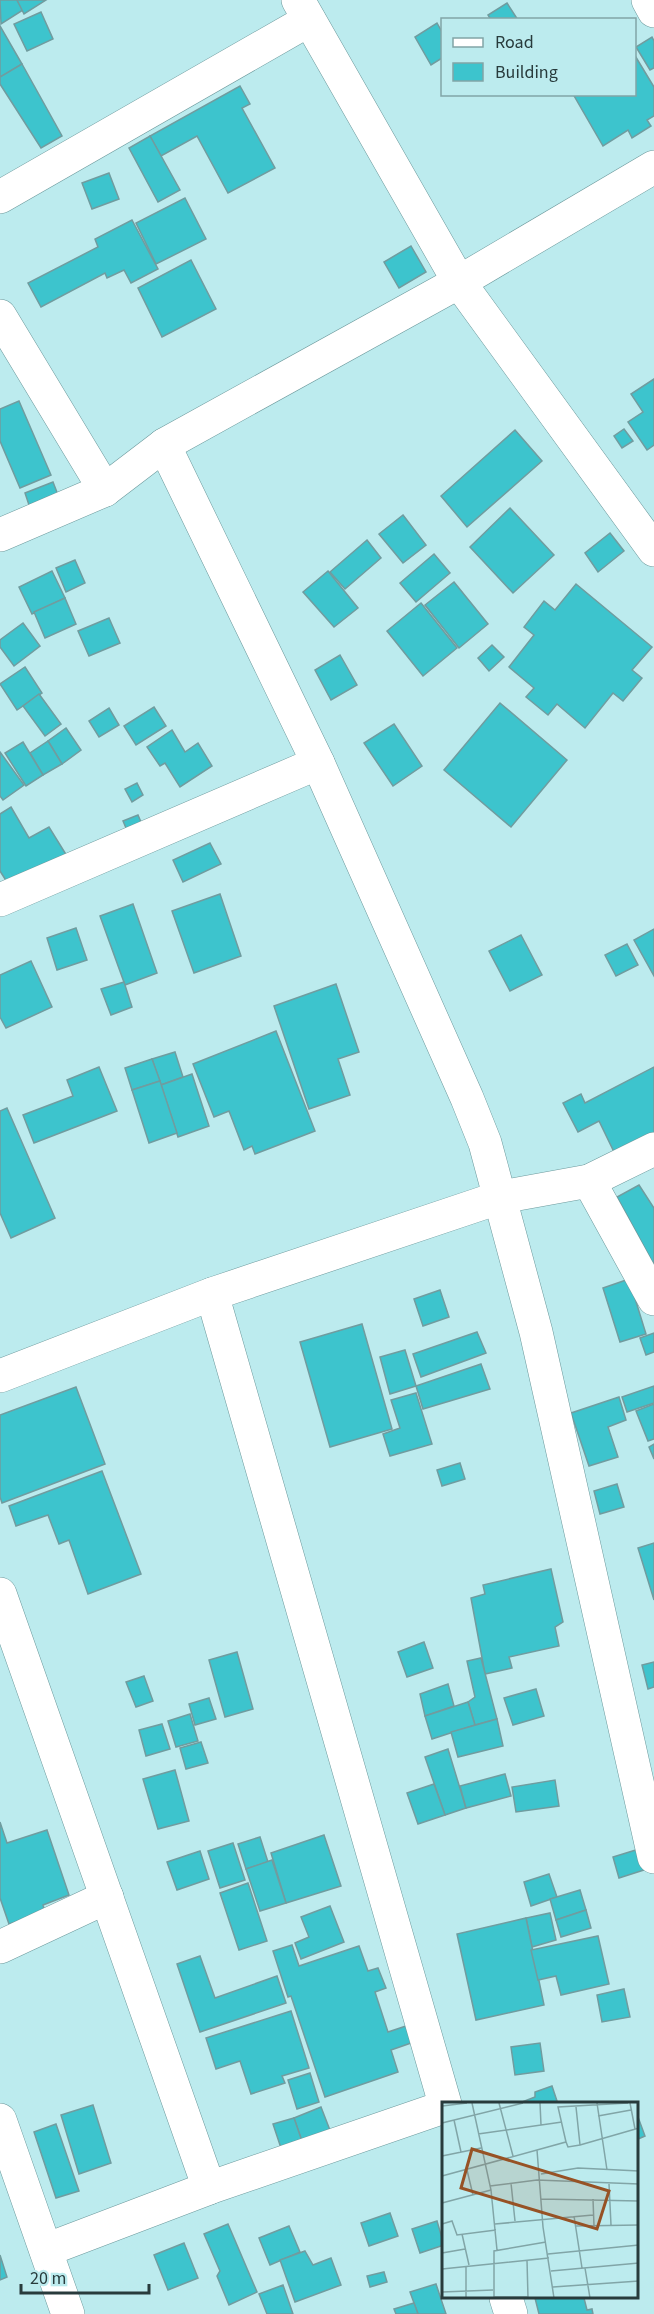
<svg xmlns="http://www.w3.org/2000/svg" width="654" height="2314" font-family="'Source Sans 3',sans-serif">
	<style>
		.building { fill: #3dc4cd; stroke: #709c9f; stroke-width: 1.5 }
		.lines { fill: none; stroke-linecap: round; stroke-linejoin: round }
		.street-casing { stroke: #6c999c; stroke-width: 34 }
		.street { stroke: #fff; stroke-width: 33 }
		.inset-road { fill: none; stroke: #81a5a7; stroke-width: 1.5 }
		.view { fill: #975225; fill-opacity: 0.15; stroke: #975225; stroke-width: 3 }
		.inset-edge { fill: none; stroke: #283b3c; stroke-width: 3 }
	</style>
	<rect width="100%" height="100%" fill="#bcebee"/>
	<!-- building -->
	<g class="building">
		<path d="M0 0H17L23 10 1 24Z"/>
		<path d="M17 0H46L24 14Z"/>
		<path d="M507 3 518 20H491L488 15Z"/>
		<path d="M41 12 53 39 27 51 14 24Z"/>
		<path d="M437 23 442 32V58L431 65 415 37Z"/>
		<path d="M0 26 22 64 0 77Z"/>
		<path d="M652 37 654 41V68L650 70 636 47Z"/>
		<path d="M634 54 654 87V116L647 120 651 126 632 138 628 130 603 146 573 94H634Z"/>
		<path d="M22 64 62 136 41 148 0 84V77Z"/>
		<path d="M240 86 250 104 242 108 275 168 228 193 197 136 161 156 150 136Z"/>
		<path d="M150 136 180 190 158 202 129 148Z"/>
		<path d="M109 173 119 199 92 209 82 183Z"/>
		<path d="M185 198 206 239 156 264 136 223Z"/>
		<path d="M132 220 158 269 131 283 124 270 107 278 105 273 41 307 28 283 98 247 95 239Z"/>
		<path d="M411 246 426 272 399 288 384 262Z"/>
		<path d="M191 260 216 309 162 337 138 288Z"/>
		<path d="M654 379V445L647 450 628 422 643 412 631 394Z"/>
		<path d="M19 401 51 475 20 488 0 441V409Z"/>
		<path d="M624 429 633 441 622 448 614 436Z"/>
		<path d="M515 430 542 461 467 527 441 496Z"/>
		<path d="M53 482 60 500 31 511 25 493Z"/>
		<path d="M510 508 554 555 513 593 470 547Z"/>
		<path d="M403 515 426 545 403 563 379 534Z"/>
		<path d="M610 533 624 551 598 572 585 553Z"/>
		<path d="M367 540 381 558 345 589 330 572Z"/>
		<path d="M434 554 450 573 416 602 400 583Z"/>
		<path d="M75 560 85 583 66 592 56 568Z"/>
		<path d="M52 571 65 598 32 614 19 587Z"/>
		<path d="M328 571 358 608 334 627 303 592Z"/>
		<path d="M454 582 488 624 459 648 425 605Z"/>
		<path d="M576 584 652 647 632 670 642 678 623 701 613 693 585 728 557 704 548 715 526 697 534 688 509 667 534 635 524 627 544 601 555 610Z"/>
		<path d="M65 598 76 624 45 638 34 612Z"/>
		<path d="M421 603 457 648 423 676 387 631Z"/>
		<path d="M109 618 120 643 89 656 78 631Z"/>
		<path d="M23 623 40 646 14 666 0 647V640Z"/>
		<path d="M492 645 504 657 489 671 478 658Z"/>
		<path d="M340 655 357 685 331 700 315 670Z"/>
		<path d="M25 667 42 693 17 710 0 684Z"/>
		<path d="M39 694 61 724 45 736 23 706Z"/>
		<path d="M500 703 567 760 511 827 444 770Z"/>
		<path d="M154 707 166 726 136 745 124 726Z"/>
		<path d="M109 708 119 725 99 737 89 721Z"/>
		<path d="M394 724 422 766 393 786 364 743Z"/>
		<path d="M66 728 81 750 62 764 48 741Z"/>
		<path d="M172 730 185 752 198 743 212 766 180 787 165 763 160 766 147 747Z"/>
		<path d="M48 741 62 764 43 775 30 753Z"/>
		<path d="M23 742 43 775 26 786 5 753Z"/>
		<path d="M0 752 24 785 3 800 0 796Z"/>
		<path d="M137 783 143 795 132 802 125 789Z"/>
		<path d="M11 807 29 838 49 827 67 856 12 890 0 871V814Z"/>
		<path d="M138 815 144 829 129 835 123 821Z"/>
		<path d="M210 843 221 864 183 882 173 860Z"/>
		<path d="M220 894 241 956 194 973 172 911Z"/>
		<path d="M133 904 157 973 125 985 100 916Z"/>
		<path d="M76 928 87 960 57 970 47 938Z"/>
		<path d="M654 929V976L634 940Z"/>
		<path d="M521 935 542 975 510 991 489 951Z"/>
		<path d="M627 944 638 965 616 976 605 955Z"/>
		<path d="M31 961 52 1007 6 1028 0 1017V975Z"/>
		<path d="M124 982 132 1007 111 1015 101 989Z"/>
		<path d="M336 984 359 1052 338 1059 350 1095 309 1109 274 1006Z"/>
		<path d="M276 1031 315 1131 255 1154 252 1146 244 1150 229 1111 214 1117 193 1064Z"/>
		<path d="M175 1052 183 1077 161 1085 152 1059Z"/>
		<path d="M152 1059 160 1081 132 1090 125 1068Z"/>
		<path d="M99 1067 117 1111 34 1143 23 1115 73 1096 67 1080Z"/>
		<path d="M654 1067V1135L615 1154 599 1121 578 1132 563 1103 581 1094 585 1103Z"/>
		<path d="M192 1074 209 1126 178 1137 161 1085Z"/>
		<path d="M160 1081 177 1133 149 1143 132 1090Z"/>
		<path d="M7 1108 55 1218 11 1238 0 1213V1111Z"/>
		<path d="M639 1185 654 1208V1265L617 1197Z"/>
		<path d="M629 1279 646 1334 620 1342 603 1288Z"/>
		<path d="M440 1290 449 1317 423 1326 414 1299Z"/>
		<path d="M362 1324 392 1429 330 1447 300 1342Z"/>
		<path d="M477 1332 486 1353 421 1377 413 1354Z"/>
		<path d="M654 1333V1352L646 1355 640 1338Z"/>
		<path d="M405 1350 416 1386 390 1394 380 1357Z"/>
		<path d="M481 1364 490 1389 423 1409 416 1386Z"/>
		<path d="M654 1386V1403L627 1412 622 1397Z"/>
		<path d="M76 1387 105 1464 2 1503 0 1497V1415Z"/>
		<path d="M416 1393 432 1444 390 1456 383 1434 400 1428 391 1400Z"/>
		<path d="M619 1397 626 1420 608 1427 618 1457 589 1466 571 1413Z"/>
		<path d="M654 1404V1439L648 1441 636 1411Z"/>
		<path d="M654 1444V1459L649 1447Z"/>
		<path d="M460 1463 465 1479 442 1486 437 1470Z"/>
		<path d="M102 1471 141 1574 88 1594 69 1540 59 1544 48 1515 16 1526 9 1506Z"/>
		<path d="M617 1484 624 1507 600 1514 594 1491Z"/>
		<path d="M654 1543V1600L638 1548Z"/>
		<path d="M551 1569 563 1622 555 1627 559 1646 509 1657 512 1668 485 1674 471 1598 485 1594 483 1585Z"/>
		<path d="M424 1642 433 1668 407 1677 398 1652Z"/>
		<path d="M237 1652 253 1709 225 1717 209 1660Z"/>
		<path d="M481 1658 497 1719 475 1725 468 1702 475 1697 467 1661Z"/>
		<path d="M654 1662V1687L648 1689 642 1665Z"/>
		<path d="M144 1676 153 1701 136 1707 126 1682Z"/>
		<path d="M448 1684 454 1706 425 1716 420 1694Z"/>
		<path d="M536 1689 544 1716 513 1725 504 1698Z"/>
		<path d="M209 1698 216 1719 195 1725 189 1704Z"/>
		<path d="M468 1702 475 1725 432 1739 425 1716Z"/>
		<path d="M190 1714 198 1741 176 1747 168 1721Z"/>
		<path d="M497 1719 503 1746 458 1757 451 1732Z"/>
		<path d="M162 1724 170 1749 146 1756 139 1730Z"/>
		<path d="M201 1742 208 1763 186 1769 180 1748Z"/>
		<path d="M448 1749 466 1808 445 1815 425 1757Z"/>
		<path d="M175 1770 189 1821 158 1829 143 1779Z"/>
		<path d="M505 1774 511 1796 466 1808 460 1786Z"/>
		<path d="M555 1780 559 1806 516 1812 512 1787Z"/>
		<path d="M434 1784 445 1815 418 1824 407 1793Z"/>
		<path d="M0 1822 7 1843 47 1830 69 1895 43 1905 45 1913 9 1924 0 1898Z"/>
		<path d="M324 1835 341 1886 286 1903 271 1853Z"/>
		<path d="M260 1837 268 1862 246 1869 238 1844Z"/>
		<path d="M233 1843 245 1880 220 1888 208 1851Z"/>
		<path d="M639 1849 644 1870 619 1878 613 1857Z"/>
		<path d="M200 1851 209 1879 177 1890 167 1862Z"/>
		<path d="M272 1860 286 1903 260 1911 246 1869Z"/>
		<path d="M549 1874 557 1897 531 1906 524 1882Z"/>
		<path d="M248 1883 267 1941 239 1950 220 1893Z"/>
		<path d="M580 1890 586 1910 556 1920 550 1899Z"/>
		<path d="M330 1906 344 1942 301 1959 295 1943 309 1937 301 1917Z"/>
		<path d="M586 1910 591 1928 561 1937 556 1920Z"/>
		<path d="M550 1913 556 1940 532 1947 526 1918Z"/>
		<path d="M526 1918 544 2005 476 2020 457 1934Z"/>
		<path d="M598 1936 609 1984 561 1995 556 1976 538 1980 531 1950Z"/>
		<path d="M292 1945 299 1966 359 1946 368 1971 378 1968 386 1988 375 1992 388 2032 409 2025 414 2042 391 2050 398 2072 325 2097 291 1996 288 1997 273 1951Z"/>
		<path d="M200 1956 215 1998 277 1976 286 2003 200 2032 177 1964Z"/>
		<path d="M624 1989 630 2017 602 2022 597 1995Z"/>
		<path d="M291 2011 309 2068 282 2076 285 2083 251 2094 240 2061 216 2069 206 2038Z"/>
		<path d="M540 2043 544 2071 515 2075 511 2047Z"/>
		<path d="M310 2073 319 2102 297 2109 288 2080Z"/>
		<path d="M552 2086 558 2104H517L535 2097V2092Z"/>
		<path d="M93 2105 111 2163 79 2174 61 2115Z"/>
		<path d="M321 2107 333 2138 304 2147 294 2118Z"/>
		<path d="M638 2117 645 2136 638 2139Z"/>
		<path d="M294 2118 304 2147 283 2154 273 2124Z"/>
		<path d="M56 2124 79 2191 56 2198 34 2132Z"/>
		<path d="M390 2213 398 2236 369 2246 361 2223Z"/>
		<path d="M437 2221 444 2245 420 2253 412 2229Z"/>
		<path d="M228 2224 257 2292 229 2305 217 2276 220 2271 204 2234Z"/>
		<path d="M289 2226 300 2252 270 2265 259 2238Z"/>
		<path d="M184 2243 198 2278 168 2290 154 2255Z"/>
		<path d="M305 2251 313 2265 331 2258 341 2285 295 2302 280 2260Z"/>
		<path d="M0 2255 7 2277 0 2280Z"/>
		<path d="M384 2272 387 2282 370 2287 367 2276Z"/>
		<path d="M436 2284 446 2314H418L410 2292Z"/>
		<path d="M283 2285 293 2314H267L259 2294Z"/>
		<path d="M535 2298H584L587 2310 592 2309 593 2314H539Z"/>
		<path d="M414 2303 418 2314H396L394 2309Z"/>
	</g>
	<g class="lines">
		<!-- street casing -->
		<g class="street-casing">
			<g id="street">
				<path d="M298 0 459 282 654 550"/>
				<path d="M648 0 654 11"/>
				<path d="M0 197 309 20"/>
				<path d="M0 316 105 490"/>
				<path d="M164 445 318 763 467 1098 485 1143 536 1332 654 1857"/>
				<path d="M0 535 105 490 164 445 459 282 654 167"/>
				<path d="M0 900 318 763"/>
				<path d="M589 1181 654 1299"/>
				<path d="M212 1294 445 2104"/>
				<path d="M0 1376 212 1294 501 1197 589 1181 654 1149"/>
				<path d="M0 1594 209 2188"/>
				<path d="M0 1947 107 1897"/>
				<path d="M0 2120 68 2314"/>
				<path d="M46 2250 209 2188 444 2107"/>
				<path d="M506 2298 511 2314"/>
			</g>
		</g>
		<!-- street -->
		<use href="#street" class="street"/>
	</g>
	<!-- overview -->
	<g transform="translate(442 2102)">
		<rect width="196" height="196" fill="#bcebee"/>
		<path class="inset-road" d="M30 1 49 88 55 148M57 1 71 54M98 1 99 23M155 1 165 68M188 1 193 27M0 4 25 1M134 5 138 43M156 14 189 8M12 18 19 50M0 21 81 1M36 32 120 20M124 40 116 5 186 1M95 48 101 125 112 196M0 54 39 46M25 68 31 93M99 72 136 66 197 69M0 74 124 40 126 45 138 43 197 26M69 81 73 119M167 82 169 123M48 84 95 78 197 82M99 97 197 99M151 97 152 124M0 101 49 88M132 114 140 166M0 122 10 119 15 133 54 128M53 122 151 113M134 124 197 123M20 132 27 163M0 151 23 147M106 152 197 143M85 158 86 196M24 164V196M143 166 148 196M0 167 107 156M109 169 197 161M111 185 197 179M0 190 51 188M52 195H86M52 196V149L104 140"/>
		<path class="view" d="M30 47 167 89 155 127 19 86Z"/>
		<rect width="196" height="196" class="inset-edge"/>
	</g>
	<!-- legend -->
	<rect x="441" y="18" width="195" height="78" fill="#bcebee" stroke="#81a5a7" stroke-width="1.5"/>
	<rect x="453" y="38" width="30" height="9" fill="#ffffff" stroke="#81a5a7" stroke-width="1.5"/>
	<text x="495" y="48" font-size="18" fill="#283b3c">Road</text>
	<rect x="453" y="63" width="30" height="18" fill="#3dc4cd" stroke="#81a5a7" stroke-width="1.5"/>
	<text x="495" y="78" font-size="18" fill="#283b3c">Building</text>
	<!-- scale -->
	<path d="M21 2284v9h128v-9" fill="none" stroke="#283b3c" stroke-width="3"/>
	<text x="30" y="2284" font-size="18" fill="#283b3c" stroke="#bcebee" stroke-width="4.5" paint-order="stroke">20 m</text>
</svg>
